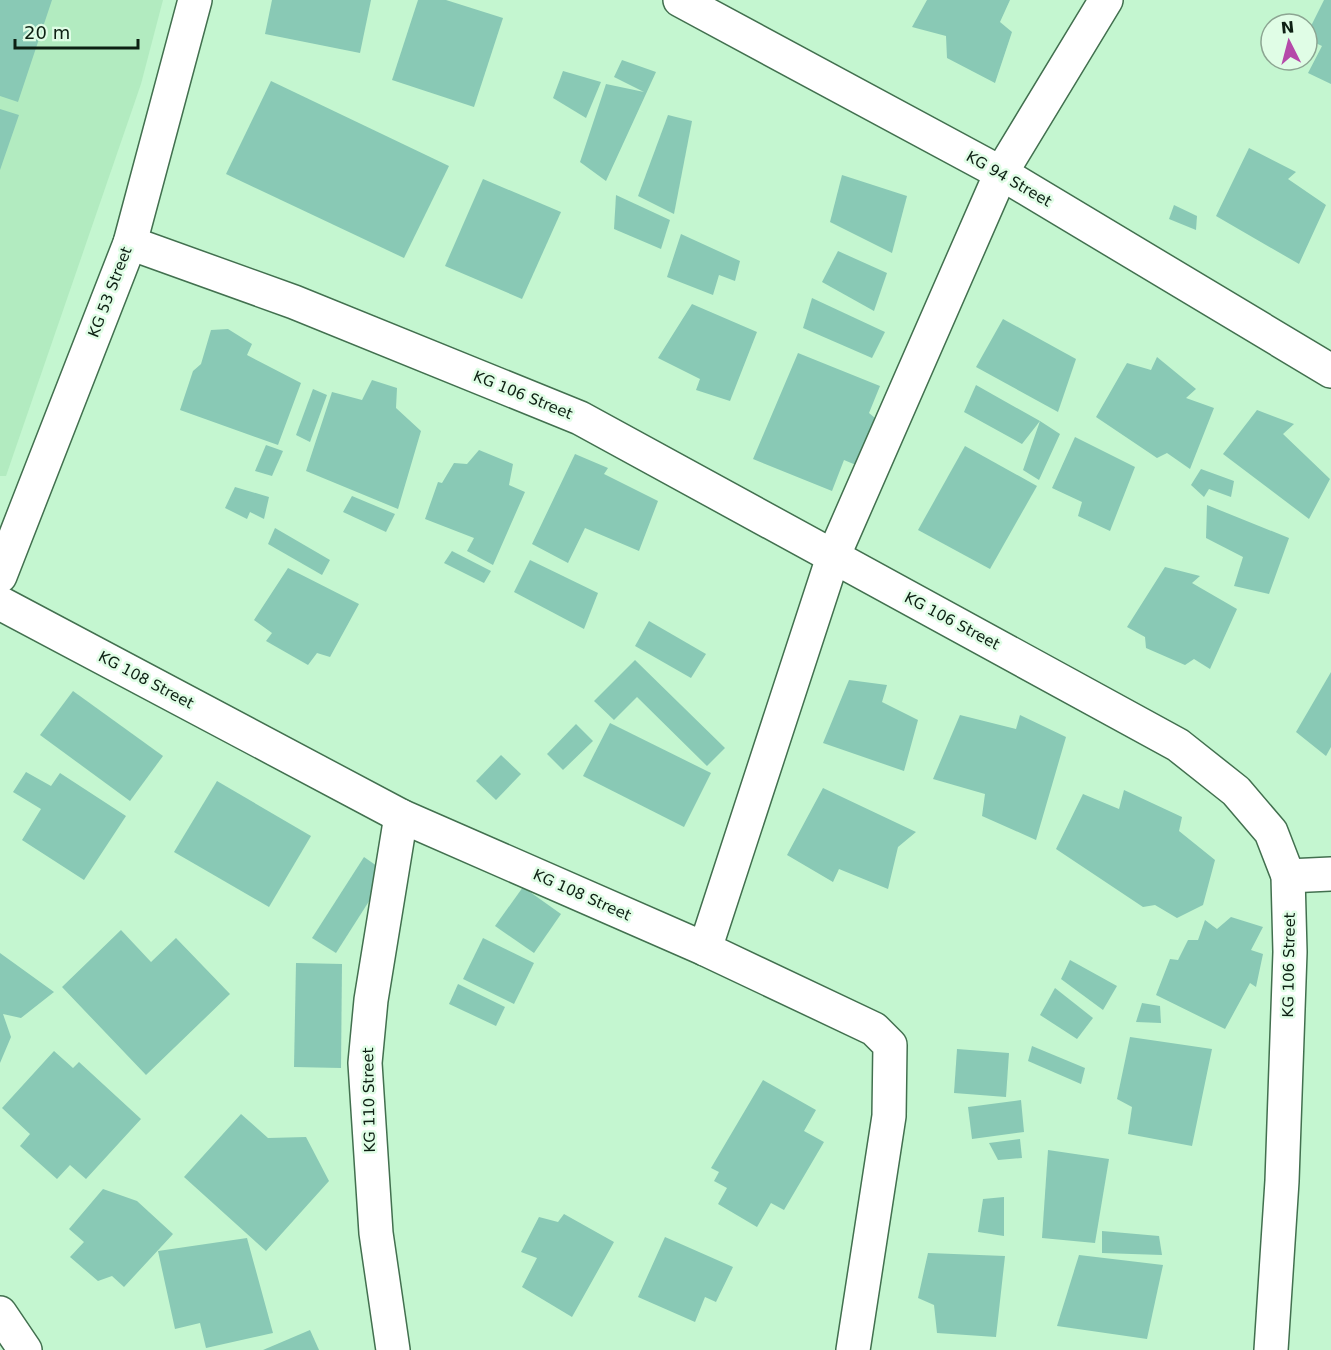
<svg xmlns="http://www.w3.org/2000/svg" width="1331" height="1350" font-family="'DejaVu Sans',sans-serif">
	<style>
		.built { fill: #b2ebc0 }
		.building { fill: #89c9b5 }
		.lines { fill: none; stroke-linecap: round; stroke-linejoin: round }
		.minor-casing { stroke: #42704f; stroke-width: 36 }
		.minor { stroke: #fff; stroke-width: 33 }
		.labels { text-anchor: middle; dominant-baseline: central; stroke-width: 5; stroke-linejoin: round; paint-order: stroke }
		.street-label { font-size: 15px; fill: #0d2013; stroke: #e0fde6 }
	</style>
	<rect width="100%" height="100%" fill="#c4f6d0"/>
	<!-- built -->
	<path class="built" d="M0 0H163L141 84 6 476H0Z"/>
	<!-- building -->
	<g class="building">
		<path d="M0 0H52L18 102 0 96Z"/>
		<path d="M272 0H371L360 53 265 34Z"/>
		<path d="M418 0H446L503 18 474 107 392 80Z"/>
		<path d="M927 0H1010L1000 22 1012 32 995 83 947 58 946 36 912 27Z"/>
		<path d="M1324 0H1331V84L1308 73 1322 46 1307 39V34Z"/>
		<path d="M622 60 656 72 606 181 580 162 606 84 644 92 614 77Z"/>
		<path d="M563 71 601 82 586 118 553 98Z"/>
		<path d="M271 81 449 166 404 258 226 174Z"/>
		<path d="M0 109 19 115 0 170Z"/>
		<path d="M668 115 692 121 674 214 638 196Z"/>
		<path d="M1249 148 1296 172 1288 179 1326 205 1299 264 1216 216Z"/>
		<path d="M842 175 907 196 892 253 830 222Z"/>
		<path d="M483 179 561 212 522 299 445 266Z"/>
		<path d="M616 195 670 220 661 249 614 229Z"/>
		<path d="M1174 205 1197 216 1196 230 1169 219Z"/>
		<path d="M681 234 740 261 735 281 719 275 713 295 667 277Z"/>
		<path d="M838 251 887 273 874 311 822 282Z"/>
		<path d="M812 298 885 332 872 358 803 328Z"/>
		<path d="M692 304 757 332 730 401 696 390 700 379 658 358Z"/>
		<path d="M1003 319 1076 359 1058 412 976 367Z"/>
		<path d="M228 329 252 344 247 355 301 383 278 445 180 410 193 371 201 364 211 330Z"/>
		<path d="M798 353 880 386 869 413 875 418 856 465 844 460 832 491 753 459Z"/>
		<path d="M1157 357 1196 389 1186 398 1214 408 1190 469 1167 453 1157 458 1096 417 1127 363 1151 370Z"/>
		<path d="M372 380 397 388 396 408 421 431 398 509 306 471 332 392 362 400Z"/>
		<path d="M976 385 1040 421 1060 434 1039 480 1023 470 1040 421 1022 444 964 412Z"/>
		<path d="M313 389 327 395 310 442 296 435Z"/>
		<path d="M1257 410 1294 424 1283 434 1330 479 1309 519 1223 454Z"/>
		<path d="M1075 437 1135 467 1110 531 1078 516 1082 502 1052 488Z"/>
		<path d="M266 445 283 451 272 476 255 471Z"/>
		<path d="M965 446 1037 486 990 569 918 530Z"/>
		<path d="M479 450 513 464 509 485 525 492 493 565 467 551 474 538 425 519 438 482 442 483 454 463 467 464Z"/>
		<path d="M575 454 608 468 604 474 658 501 639 551 585 528 568 563 532 544Z"/>
		<path d="M1201 469 1234 481 1231 497 1209 489 1204 497 1191 485Z"/>
		<path d="M235 487 269 497 264 519 250 512 247 519 225 508Z"/>
		<path d="M352 496 395 514 386 532 343 512Z"/>
		<path d="M1207 505 1289 538 1269 594 1234 586 1243 557 1206 538Z"/>
		<path d="M275 528 330 560 322 575 268 544Z"/>
		<path d="M452 551 491 571 484 583 444 563Z"/>
		<path d="M530 560 598 593 584 629 514 592Z"/>
		<path d="M1165 567 1200 576 1192 583 1237 609 1210 669 1194 659 1185 665 1146 648 1145 637 1127 627Z"/>
		<path d="M288 568 359 604 330 657 317 653 308 665 266 641 272 633 254 620Z"/>
		<path d="M649 621 706 654 691 678 635 646Z"/>
		<path d="M635 660 725 748 707 766 637 697 614 720 594 701Z"/>
		<path d="M1331 672V747L1326 756 1296 732Z"/>
		<path d="M849 680 887 685 882 702 918 720 904 771 823 743Z"/>
		<path d="M73 691 163 756 130 801 40 735Z"/>
		<path d="M960 715 1016 729 1020 715 1066 737 1036 840 982 816 985 794 933 779Z"/>
		<path d="M610 723 711 773 684 827 583 776Z"/>
		<path d="M576 724 593 741 563 770 547 754Z"/>
		<path d="M501 755 521 774 496 800 476 781Z"/>
		<path d="M26 772 51 786 60 773 126 816 84 880 22 840 41 809 13 792Z"/>
		<path d="M217 781 311 836 269 907 174 852Z"/>
		<path d="M823 788 916 832 898 847 888 889 839 869 833 882 787 855Z"/>
		<path d="M1124 790 1182 817 1179 831 1215 860 1203 905 1177 918 1155 905 1143 907 1056 849 1083 794 1119 809Z"/>
		<path d="M364 857 387 873 336 953 312 938Z"/>
		<path d="M523 887 561 914 534 953 495 926Z"/>
		<path d="M1231 917 1263 927 1251 950 1263 954 1256 987 1250 983 1225 1029 1156 995 1170 959 1178 960 1188 940H1198L1205 920 1217 929Z"/>
		<path d="M121 930 151 962 176 938 230 994 146 1075 62 987Z"/>
		<path d="M483 938 534 963 514 1004 463 979Z"/>
		<path d="M0 953 54 992 21 1018 3 1014 11 1037 0 1063Z"/>
		<path d="M1070 960 1117 986 1103 1010 1061 979Z"/>
		<path d="M296 963 342 964 341 1068 294 1067Z"/>
		<path d="M458 984 505 1007 496 1026 449 1004Z"/>
		<path d="M1055 988 1093 1018 1077 1039 1040 1015Z"/>
		<path d="M1142 1003 1160 1006 1161 1023 1136 1022Z"/>
		<path d="M1130 1037 1212 1049 1192 1146 1128 1134 1132 1107 1117 1099Z"/>
		<path d="M1032 1046 1085 1068 1081 1084 1028 1061Z"/>
		<path d="M957 1049 1009 1053 1006 1097 954 1093Z"/>
		<path d="M54 1051 73 1068 79 1062 141 1119 86 1179 70 1165 57 1179 20 1146 30 1134 2 1108Z"/>
		<path d="M763 1080 816 1110 804 1131 824 1142 784 1210 771 1203 757 1227 718 1204 727 1188 714 1181 719 1172 711 1168Z"/>
		<path d="M1021 1100 1024 1132 972 1139 968 1107Z"/>
		<path d="M241 1114 268 1138 306 1137 329 1181 266 1251 184 1177Z"/>
		<path d="M1020 1139 1022 1158 998 1160 989 1143Z"/>
		<path d="M1048 1150 1109 1159 1095 1243 1042 1238Z"/>
		<path d="M103 1189 137 1201 173 1234 124 1287 112 1276 98 1281 70 1257 84 1242 69 1229Z"/>
		<path d="M1004 1197V1236L978 1232 983 1199Z"/>
		<path d="M564 1214 614 1242 572 1317 522 1287 537 1258 521 1252 539 1217 558 1222Z"/>
		<path d="M1102 1231 1159 1236 1162 1255 1102 1253Z"/>
		<path d="M665 1237 733 1267 716 1302 705 1297 695 1322 638 1297Z"/>
		<path d="M247 1238 273 1333 206 1348 200 1323 175 1329 158 1251Z"/>
		<path d="M928 1253 1005 1256 996 1337 937 1333 934 1305 918 1298Z"/>
		<path d="M1079 1255 1163 1265 1147 1339 1057 1326Z"/>
		<path d="M310 1330 319 1350H263Z"/>
	</g>
	<g class="lines">
		<!-- minor casing -->
		<g class="minor-casing">
			<g id="minor">
				<path d="M680 0 1001 173 1331 371"/>
				<path d="M130 243 294 302 580 418 1178 745 1236 791 1271 832 1288 876 1290 952 1282 1181 1271 1350"/>
				<path d="M0 576 130 243 195 0"/>
				<path d="M0 603 401 816 705 949 874 1029 890 1045 889 1116 853 1350"/>
				<path d="M1288 876 1331 874"/>
				<path d="M705 949 833 557 1001 173 1106 0"/>
				<path d="M0 1313 25 1350"/>
				<path d="M393 1350 376 1233 365 1063 371 1000 401 816"/>
			</g>
		</g>
		<!-- minor -->
		<use href="#minor" class="minor"/>
	</g>
	<g class="labels">
		<!-- street labels -->
		<g class="street-label">
			<text transform="translate(1009 179) rotate(30)">KG 94 Street</text>
			<text transform="translate(110 292) rotate(-69)">KG 53 Street</text>
			<text transform="translate(523 395) rotate(22)">KG 106 Street</text>
			<text transform="translate(952 621) rotate(28)">KG 106 Street</text>
			<text transform="translate(146 680) rotate(28)">KG 108 Street</text>
			<text transform="translate(582 895) rotate(24)">KG 108 Street</text>
			<text transform="translate(1289 965) rotate(-89)">KG 106 Street</text>
			<text transform="translate(369 1100) rotate(-91)">KG 110 Street</text>
		</g>
	</g>
	<!-- north arrow -->
	<g transform="translate(1289 42) rotate(354)"><circle r="28" fill="#e0fde6" stroke="#8ca592" stroke-width="1.5"/>
	<path d="M0-4.5L10 22L0 15L-10 22Z" fill="#b549a9"/>
	<text y="-9" font-size="16" font-weight="bold" text-anchor="middle" fill="#0d2013">N</text>
	</g>
	<!-- scale -->
	<path d="M15 39v9h123v-9" fill="none" stroke="#0d2013" stroke-width="3"/>
	<text x="24" y="39" font-size="18" fill="#0d2013" stroke="#e0fde6" stroke-width="4.5" paint-order="stroke">20 m</text>
</svg>
